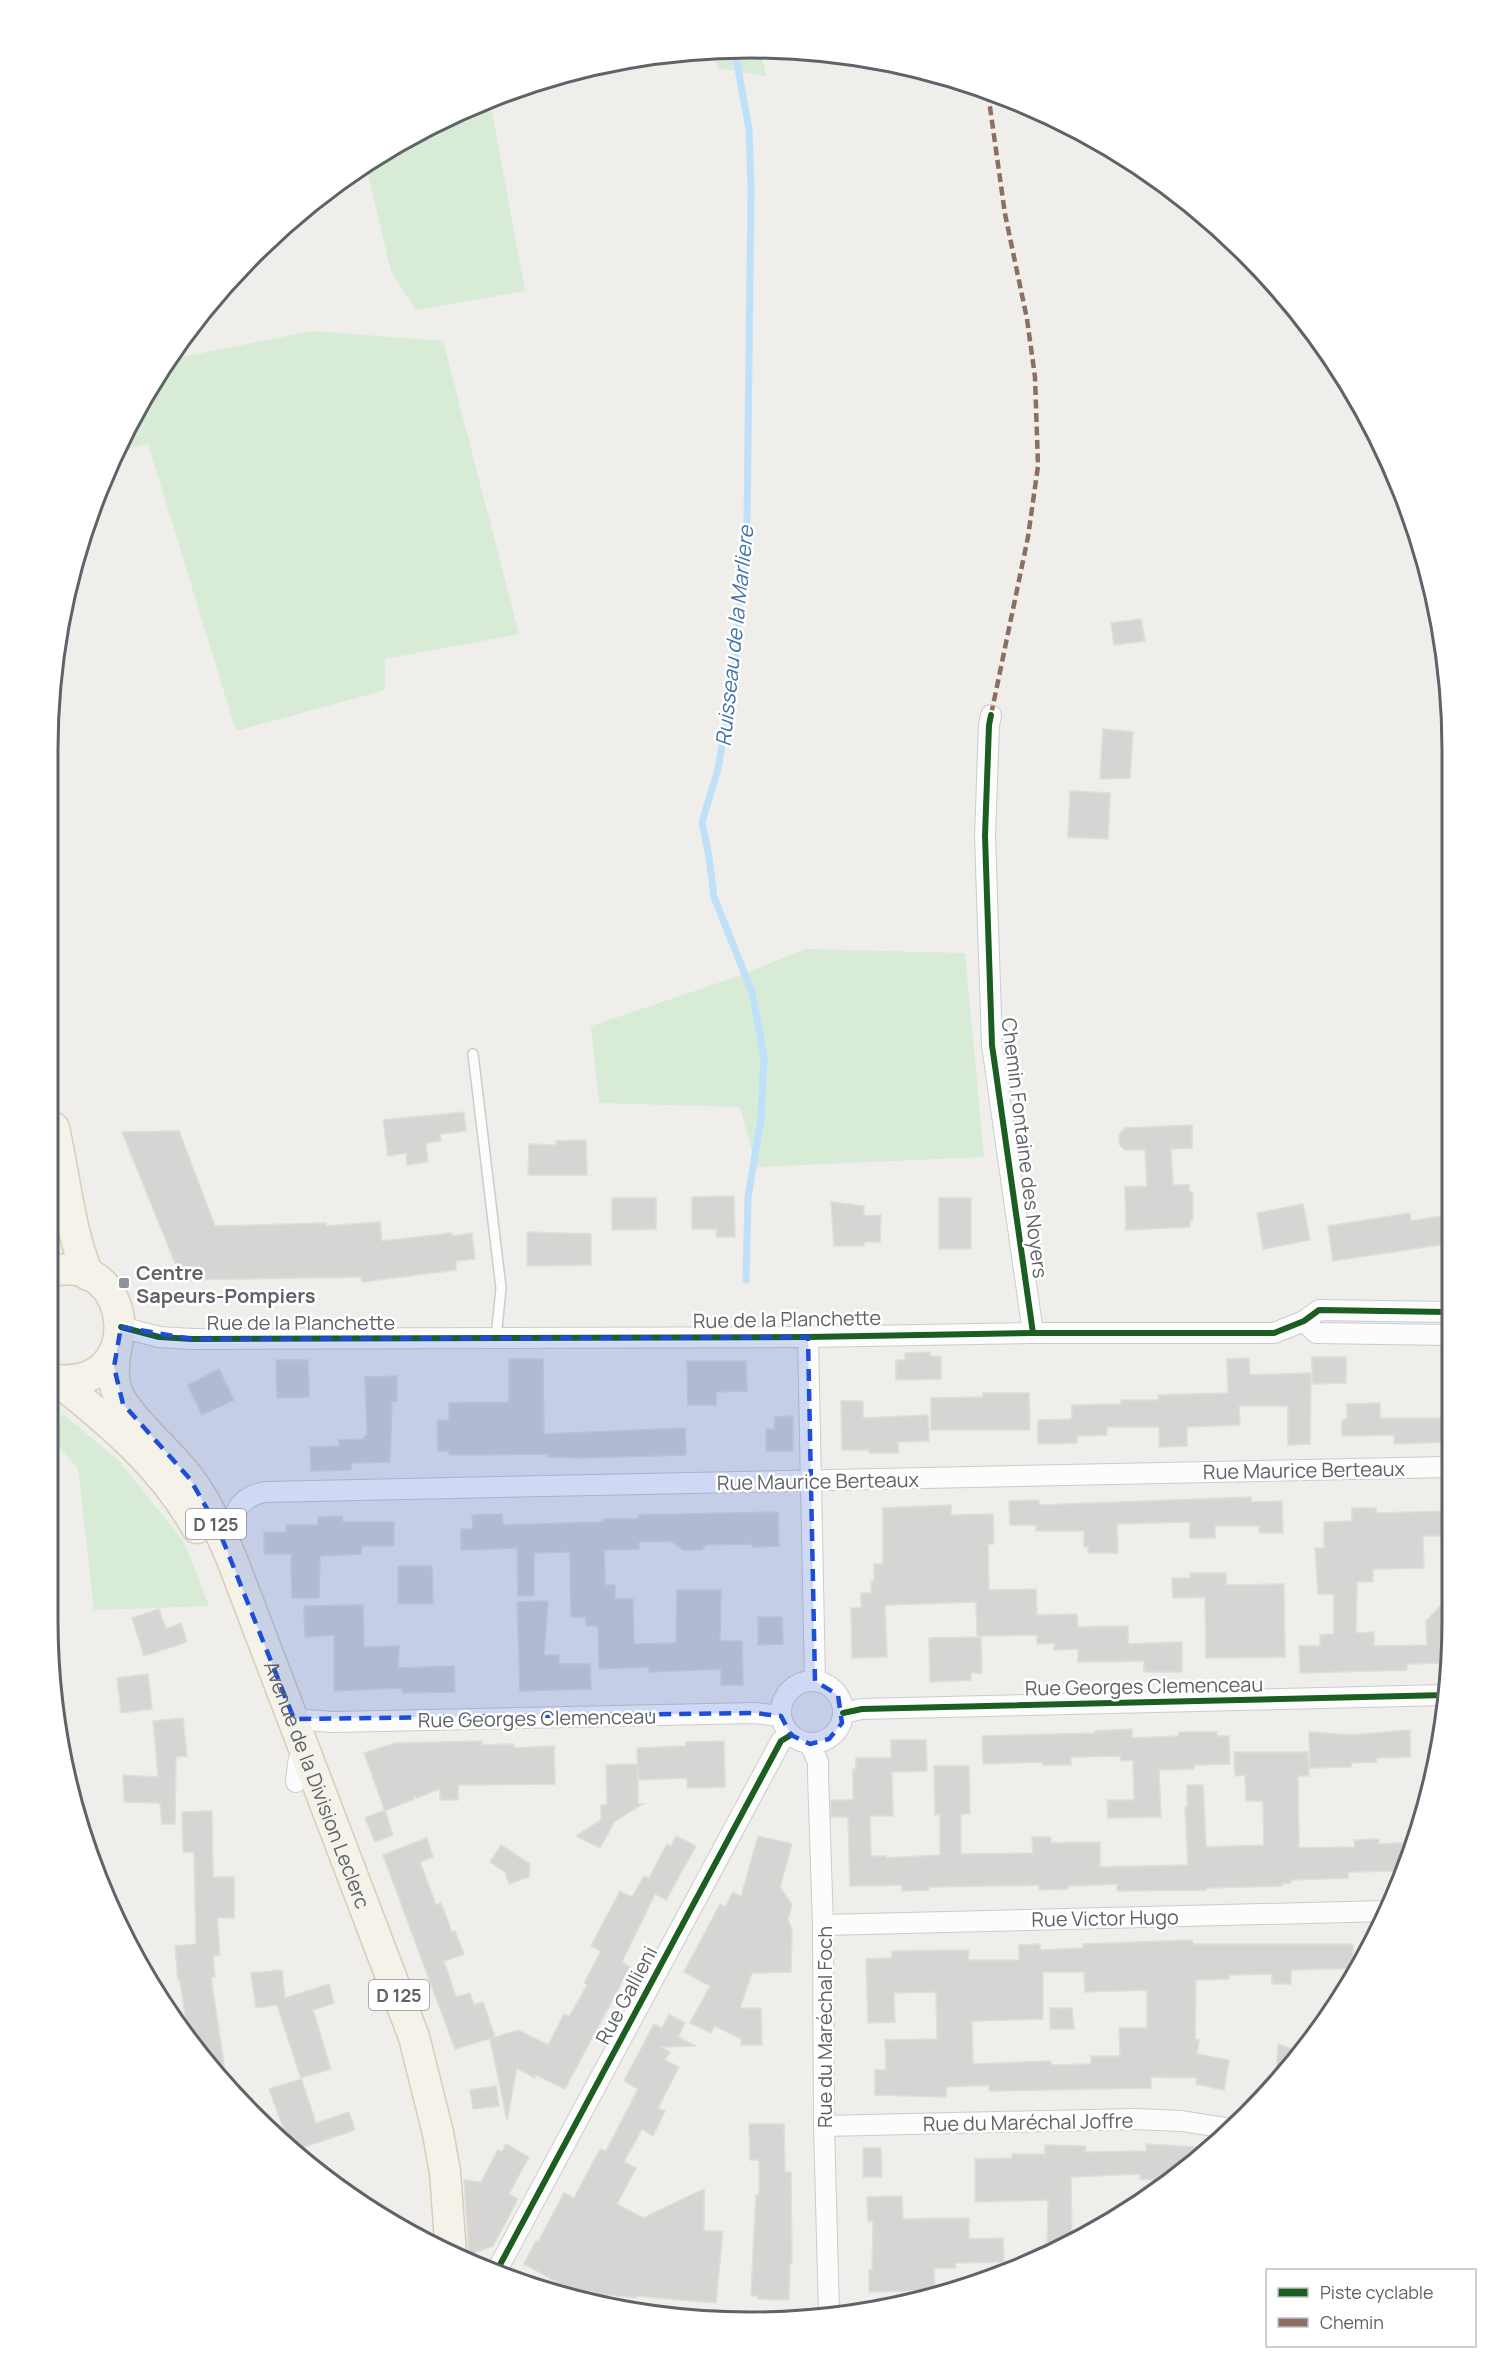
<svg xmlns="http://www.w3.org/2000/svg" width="1500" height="2371" font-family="Manrope,sans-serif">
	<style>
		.green { fill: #d8ebd6 }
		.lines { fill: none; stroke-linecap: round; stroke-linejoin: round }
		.stream { stroke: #bfe0f9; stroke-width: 7 }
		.building { fill: #d6d5d3; stroke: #deddd9; stroke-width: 1.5; fill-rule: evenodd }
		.service-casing { stroke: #cbcccc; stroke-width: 12 }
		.minor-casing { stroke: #cbcccc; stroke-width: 22 }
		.primary-casing { stroke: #d7ceb8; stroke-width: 33 }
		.service { stroke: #fdfcfc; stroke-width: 9 }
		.minor { stroke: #fdfcfc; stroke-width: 20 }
		.primary { stroke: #f4f2e9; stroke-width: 30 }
		.quiet { stroke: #8d6e63; stroke-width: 4.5; stroke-dasharray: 9 4.5; stroke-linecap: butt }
		.cycleway-casing { stroke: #fff; stroke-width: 10 }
		.cycleway { stroke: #1b5e20; stroke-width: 6 }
		.marked { fill: #1d4ed8; fill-opacity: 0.2; stroke: #1d4ed8; stroke-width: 4.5; stroke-dasharray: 12 8; stroke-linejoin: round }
		.poi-dot { fill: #919496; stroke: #fff; stroke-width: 2 }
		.labels { text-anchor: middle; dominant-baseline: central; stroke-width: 5; stroke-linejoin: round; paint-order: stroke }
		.shield { fill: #fff; stroke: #8f9295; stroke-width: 1.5 }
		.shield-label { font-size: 18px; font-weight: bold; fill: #5f6368 }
		.street-label { font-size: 20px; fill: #5f6368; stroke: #fff }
		.poi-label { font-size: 20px; font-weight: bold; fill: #5f6368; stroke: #fff; text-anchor: start }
		.water-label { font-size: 21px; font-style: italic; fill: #4174aa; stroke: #fff }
		.rim { fill: none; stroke: #5f6368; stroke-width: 3 }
	</style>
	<rect width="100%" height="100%" fill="#efeeea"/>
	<!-- green -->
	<g class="green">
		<path d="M761 51 766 76 717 68 715 52Z"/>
		<path d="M490 101 525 291 416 310 391 271 366 166 399 142Z"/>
		<path d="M312 331 443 341 519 634 385 659V690L236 731 148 444 119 451 172 359Z"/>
		<path d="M806 949 965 953 984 1157 756 1167 740 1107 599 1103 591 1026 739 976Z"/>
		<path d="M63 1414 118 1460 184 1542 209 1606 94 1610 78 1468 54 1442V1425Z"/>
	</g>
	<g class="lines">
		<!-- stream -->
		<path class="stream" d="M735 52 749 129 751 190 747 524 734 674 718 769 702 822 709 857 714 897 752 992 764 1057 761 1118 748 1198 746 1280"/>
	</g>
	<!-- building -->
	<g class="building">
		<path d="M1141 619 1145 641 1114 645 1111 623Z"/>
		<path d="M1103 729 1133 732 1130 778 1100 779Z"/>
		<path d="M1070 791 1110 793 1108 839 1068 837Z"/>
		<path d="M464 1112 466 1131 440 1134 441 1141 426 1143 428 1162 407 1165 406 1153 388 1156 383 1120Z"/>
		<path d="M1192 1125V1148L1171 1149 1173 1185H1189V1192H1193V1220H1190V1227L1126 1230 1125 1187 1147 1186 1145 1150H1125L1119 1144V1135L1125 1128Z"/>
		<path d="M179 1131 215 1226 326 1223V1226L380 1222 382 1241 452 1233V1236L472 1233 475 1259 456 1261V1270L362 1282 361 1277 182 1280 122 1132Z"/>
		<path d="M586 1140 587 1175H528L529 1144 556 1145V1141Z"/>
		<path d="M734 1196 735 1237H716L717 1229H692V1197Z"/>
		<path d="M612 1198H656V1229L612 1230Z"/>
		<rect x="939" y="1198" width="32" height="51"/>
		<path d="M831 1202 864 1206V1216L881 1215 880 1242H864V1246H834Z"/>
		<path d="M1303 1204 1310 1240 1263 1249 1257 1213Z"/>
		<path d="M1410 1213 1411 1221 1440 1216 1445 1244 1333 1261 1328 1226Z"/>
		<path d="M527 1232 591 1234V1265L527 1266Z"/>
		<path d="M930 1352V1356L941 1357V1379L896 1380V1360H905V1353Z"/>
		<path d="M1312 1357H1346V1383L1312 1384Z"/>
		<path d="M1249 1358 1250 1375 1311 1373 1310 1444 1288 1445V1406H1239L1240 1425 1187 1427V1446L1159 1447V1427H1107V1435L1077 1436V1443L1038 1444V1420L1072 1419V1405L1121 1404V1400H1158V1395L1228 1393 1227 1359Z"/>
		<path d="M509 1359H543L544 1434 685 1428 686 1455 582 1458 548 1457V1454L449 1455V1451H438L437 1420H449V1403L509 1402Z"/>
		<path d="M276 1360H308L309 1397 277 1398Z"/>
		<path d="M687 1361H746L747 1391 716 1392V1405H688Z"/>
		<path d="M219 1369 234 1400 202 1415 188 1385Z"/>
		<path d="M397 1376V1401L392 1402 390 1462 351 1463V1470L311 1471 310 1447 339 1446V1440L364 1439V1436H367L365 1377Z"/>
		<path d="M983 1393H1029L1030 1430H931V1398L983 1397Z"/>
		<path d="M841 1401H863V1418L928 1415 929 1441 898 1442V1453H869V1450H842Z"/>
		<path d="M1380 1403V1418H1446L1447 1442 1394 1444V1435L1342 1436V1420L1347 1419V1404Z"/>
		<path d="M793 1416V1451H766V1429H774L775 1417Z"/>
		<path d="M1251 1497V1502L1282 1501 1283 1533H1259V1526H1215V1538H1190V1522L1117 1524 1118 1553H1088V1547H1084V1531H1036V1525H1010L1009 1501 1039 1500V1505Z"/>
		<path d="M951 1505V1515L993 1514 994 1544H988L989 1590 1036 1589 1037 1615 1077 1614 1078 1627 1128 1626V1644L1182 1642V1672H1144V1661L1078 1662V1649L1054 1650 1055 1643 1037 1644V1635L977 1636 976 1602 885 1605 887 1657 852 1658 851 1608H861V1593H871V1581H874V1564H883V1508Z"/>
		<path d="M1352 1508H1376V1513L1447 1511V1536H1423L1424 1568 1373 1569V1582H1357L1356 1633 1374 1632V1646L1427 1645 1426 1621 1447 1599 1446 1663 1407 1664V1670L1300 1673 1299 1646H1320V1635L1334 1634V1594H1318L1315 1548H1324V1522L1352 1521Z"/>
		<path d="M778 1512 779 1546 752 1547V1544L706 1545 702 1550H683L671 1541 639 1542V1549L604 1550 605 1585H615V1599H633L634 1644 676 1643 677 1590H721L720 1641H742L743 1685H721V1669L649 1672V1667L599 1669 598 1626H586V1617H571L570 1552 534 1553V1596H518L517 1548 461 1550V1529H473L472 1515 502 1514 503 1525 603 1522V1519H638V1515Z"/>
		<path d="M342 1516 343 1522H394V1546H362L361 1554 320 1556 319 1598H292L291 1554H264V1532H286V1525H318V1517Z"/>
		<path d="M398 1566H432L433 1604H398Z"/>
		<path d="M1190 1573H1226V1585L1284 1584 1285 1657 1206 1658 1205 1597 1173 1598 1172 1578H1191Z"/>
		<path d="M548 1601 544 1655H559V1664H590L591 1689 520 1691 517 1602Z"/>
		<path d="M363 1605 364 1647 399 1646 398 1668 454 1666 455 1692 402 1693V1688L334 1691V1635L305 1637 304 1606Z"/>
		<path d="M159 1609 166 1629 181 1623 187 1642 144 1656 132 1618Z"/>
		<path d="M758 1617H782L783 1644 758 1645Z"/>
		<path d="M981 1637 982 1673H971V1680L930 1682 929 1638Z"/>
		<path d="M148 1674 152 1709 121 1713 117 1678Z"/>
		<path d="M183 1718 187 1756 176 1757 175 1824H162L160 1803 124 1802 123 1775 158 1777 153 1721Z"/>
		<path d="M1132 1729V1738L1179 1736V1732H1217V1736H1229L1230 1764 1194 1765V1769L1159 1770 1161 1817 1108 1818 1107 1800H1134L1133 1760 1121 1761 1120 1756 1071 1757V1765H1043V1762L983 1764 982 1736 1094 1733 1095 1731Z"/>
		<path d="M1410 1730V1757L1376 1758 1377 1762 1351 1763V1767L1310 1768 1309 1732 1352 1735Z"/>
		<path d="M891 1740H926L927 1771 892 1772 893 1816H870L871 1856H886V1858L940 1855V1814L935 1815 934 1766H969L970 1814H961V1854L1033 1853 1032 1837H1051V1843L1100 1842V1867L1188 1865 1185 1807H1187V1785H1203L1206 1847 1264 1845 1263 1801H1246L1245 1775 1235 1776 1234 1752H1308L1309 1776H1298L1299 1848 1355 1847 1354 1840 1379 1839V1844L1403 1843V1871L1348 1872V1878L1291 1880V1883L1282 1884V1886L1206 1888V1890L1117 1891V1884L1068 1886V1889L1039 1890V1885L929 1887V1890L902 1891V1885L850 1886 848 1817H831V1800H853V1769H856V1758H891Z"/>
		<path d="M482 1741V1745L514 1744V1748L554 1746 555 1784 458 1785V1800H440V1789L417 1798 413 1796 414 1799 385 1811 364 1753 395 1743Z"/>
		<path d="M724 1741 725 1787 687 1788V1778L638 1780V1804H643L615 1821 600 1848 576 1836 601 1820V1805H607L606 1765 637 1764 638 1779 637 1748 686 1746V1742Z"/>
		<path d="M385 1810 393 1835 375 1842 365 1818Z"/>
		<path d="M212 1811 213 1877H234V1918H217L220 1955 213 1956 215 1977H211L227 2084 188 2038 180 1980H178L175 1946 196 1944 194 1852H183L182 1812Z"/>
		<path d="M676 1836 696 1846 666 1900 655 1894 622 1962 630 1967 565 2089 536 2075 535 2078 517 2068 507 2120 490 2039 518 2030 548 2045 564 2014 569 2017 587 1985 584 1983 601 1951 591 1946 620 1891 632 1897 644 1876 649 1878 667 1844 671 1846Z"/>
		<path d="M758 1836 792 1844 780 1887 792 1905 788 1919 792 1930 791 1972 752 1973 740 2008H761L762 2045H741V2039L715 2026 711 2033 690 2023 710 1986 684 1972 720 1904 725 1907 733 1892 741 1897Z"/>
		<path d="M427 1838 433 1857 420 1862 436 1905 441 1903 452 1932 455 1931 464 1954 444 1961 456 1997 470 1993 474 2005 483 2002 495 2037 455 2049 383 1855Z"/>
		<path d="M501 1845 530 1864 529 1877 509 1884 505 1872 490 1862Z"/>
		<path d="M1192 1940 1193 1944H1353V1968L1291 1970V1984H1272V1974L1229 1975V1979L1196 1980 1195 2040H1199L1197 2054 1229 2060 1224 2090 1196 2084 1197 2078 1151 2077V2088L989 2091V2085L946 2087V2097L875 2095V2070H886L885 2040 937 2039 936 1992 894 1993 895 2022 868 2023 866 1959 892 1958V1951L969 1950 968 1960H1019V1945L1040 1944V1950L1083 1948V1944ZM1043 1972H1084L1085 1992 1147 1990V2028H1119L1120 2056H1091V2064L1051 2065V2061L973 2064 972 2021 1043 2019Z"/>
		<path d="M282 1970 285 1998 329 1984 334 2003 313 2010 331 2069 301 2078 316 2123 349 2112 355 2130 292 2151 269 2089 301 2079 277 2005 256 2008 251 1973Z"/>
		<path d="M1050 2008H1072L1074 2029H1050Z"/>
		<path d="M669 2014 685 2023 678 2037 696 2046 660 2047 670 2052 665 2060 679 2067 658 2108 665 2111 653 2136 642 2129 624 2162 636 2168 617 2204 643 2218 704 2189V2231H723L716 2303 636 2296V2298L573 2291 524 2264 536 2241 538 2242 564 2193 574 2198 600 2149 606 2151 638 2089 624 2081 654 2024 662 2028Z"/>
		<path d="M1278 2044 1303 2053 1276 2084Z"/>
		<path d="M496 2086 499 2106 473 2109 470 2090Z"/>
		<path d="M749 2124H784L785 2172H791L792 2264H790L789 2300 758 2299V2296H751L756 2195H759V2160H750Z"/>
		<path d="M506 2144 529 2157 509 2194 518 2199 493 2246 469 2255 464 2180 481 2182 498 2150 502 2152Z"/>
		<path d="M1146 2144 1209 2148 1169 2181 1140 2179V2174L1071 2177 1072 2244 1047 2256 1048 2200 975 2202V2159L1012 2158V2154H1045V2145L1086 2146 1085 2152 1146 2151Z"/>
		<path d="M863 2148H881L882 2177H863Z"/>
		<path d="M902 2196 903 2219 969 2218V2239L1003 2238 1004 2262 955 2263 956 2268H934L935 2290 869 2292V2270H872L873 2221H868L867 2197Z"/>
	</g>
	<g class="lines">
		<!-- service casing -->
		<g class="service-casing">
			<path id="service" d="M473 1054 501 1288 496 1338"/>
		</g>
		<!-- minor casing -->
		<g class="minor-casing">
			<g id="minor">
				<path d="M991 715 989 725 985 836 992 1045 1033 1333"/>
				<path d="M1304 1321 1316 1333 1448 1335"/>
				<path d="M121 1327 159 1337 192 1339 808 1337 1033 1333H1274L1304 1321 1319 1310 1448 1312"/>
				<path d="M808 1337 815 1681"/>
				<path d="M228 1549C233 1521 232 1498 265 1492L1447 1467"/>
				<circle cx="812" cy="1712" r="31"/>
				<path d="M843 1713 862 1709 1446 1695"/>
				<path d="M294 1719 333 1722 754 1713 781 1716"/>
				<path d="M810 1744 818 1762V1775L823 1925 824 2126 829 2313"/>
				<path d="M296 1782 298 1763 304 1746"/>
				<path d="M823 1925 1386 1911"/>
				<path d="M824 2126 1134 2119 1182 2121 1232 2129"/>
				<path d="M495 2274 781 1741 791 1735"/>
			</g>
		</g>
		<!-- primary casing -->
		<g class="primary-casing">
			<g id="primary">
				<path d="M54 1128C65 1177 69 1228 88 1275"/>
				<path d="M54 1271C131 1252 151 1390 54 1380"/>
				<path id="s1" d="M116 1348C114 1361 112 1375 116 1389 123 1413 171 1454 188 1477 207 1501 219 1530 231 1557L414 2037 438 2133 445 2172 451 2255"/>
				<path d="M58 1381C111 1423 164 1468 197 1528"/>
			</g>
		</g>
		<!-- service -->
		<use href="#service" class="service"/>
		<!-- minor -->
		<use href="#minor" class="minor"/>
		<!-- primary -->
		<use href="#primary" class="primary"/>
		<!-- quiet -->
		<path class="quiet" d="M988 93 1005 214 1027 319 1035 377 1038 466 1028 537 991 715"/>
		<!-- cycleway casing -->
		<g class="cycleway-casing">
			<g id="cycleway">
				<path d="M991 715 989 725 985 836 992 1045 1033 1333"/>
				<path d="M121 1327 159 1337 192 1339 808 1337 1033 1333H1274L1304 1321 1319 1310 1448 1312"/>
				<path d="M843 1713 862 1709 1446 1695"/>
				<path d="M495 2274 781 1741 791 1735"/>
			</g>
		</g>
		<!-- cycleway -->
		<use href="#cycleway" class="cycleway"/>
	</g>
	<!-- marked area -->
	<path class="marked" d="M121 1327 192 1339 808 1337 815 1681 838 1695 842 1723 829 1739 810 1744 791 1735 781 1716 754 1713 294 1719 218 1528 190 1479 123 1404 114 1367Z"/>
	<!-- markers -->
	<rect class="poi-dot" x="118" y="1277" width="12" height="12" rx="3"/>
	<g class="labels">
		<!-- shield labels -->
		<g class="shield">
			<rect x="186" y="1509" width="60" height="30" rx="4.5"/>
			<rect x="369" y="1980" width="60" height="30" rx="4.5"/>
		</g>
		<g class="shield-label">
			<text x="216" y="1524">D 125</text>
			<text x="399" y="1995">D 125</text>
		</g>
		<!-- street labels -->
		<g class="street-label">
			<text transform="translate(1025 1148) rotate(83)">Chemin Fontaine des Noyers</text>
			<text transform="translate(787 1319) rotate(-1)">Rue de la Planchette</text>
			<text x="301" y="1322">Rue de la Planchette</text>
			<text transform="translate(1304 1470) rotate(-1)">Rue Maurice Berteaux</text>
			<text transform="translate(818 1481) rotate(-1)">Rue Maurice Berteaux</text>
			<text transform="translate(1144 1686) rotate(-1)">Rue Georges Clemenceau</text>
			<text transform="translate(537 1718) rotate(-1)">Rue Georges Clemenceau</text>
			<text stroke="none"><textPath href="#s1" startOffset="490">Avenue de la Division Leclerc</textPath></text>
			<text transform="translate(1105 1918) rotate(-1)">Rue Victor Hugo</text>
			<text transform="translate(626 1995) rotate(-62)">Rue Gallieni</text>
			<text transform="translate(824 2027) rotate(-90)">Rue du Maréchal Foch</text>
			<text transform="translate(1028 2122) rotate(-1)">Rue du Maréchal Joffre</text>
		</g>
		<!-- poi labels -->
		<g class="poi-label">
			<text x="136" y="1272">Centre<tspan x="136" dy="23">Sapeurs-Pompiers</tspan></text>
		</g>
		<!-- water labels -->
		<g class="water-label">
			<text transform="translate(734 636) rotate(-84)">Ruisseau de la Marliere</text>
		</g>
	</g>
	<!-- crop -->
	<path d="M0 0H1500V2371H0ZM750 58H750A692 692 0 0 1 1442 750V1620A692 692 0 0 1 750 2312H750A692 692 0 0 1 58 1620V750A692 692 0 0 1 750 58Z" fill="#fff" fill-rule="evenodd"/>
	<path class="rim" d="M750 58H750A692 692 0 0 1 1442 750V1620A692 692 0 0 1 750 2312H750A692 692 0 0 1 58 1620V750A692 692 0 0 1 750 58Z"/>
	<!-- legend -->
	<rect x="1266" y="2269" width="210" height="78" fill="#ffffff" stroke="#bfc1c3" stroke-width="1.5"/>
	<rect x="1278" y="2288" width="30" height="9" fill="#1b5e20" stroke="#bfc1c3" stroke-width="1.5"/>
	<text x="1320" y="2299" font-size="18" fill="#5f6368">Piste cyclable</text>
	<rect x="1278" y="2318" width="30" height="9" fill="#8d6e63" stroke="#bfc1c3" stroke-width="1.5"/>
	<text x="1320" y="2329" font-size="18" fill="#5f6368">Chemin</text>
</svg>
